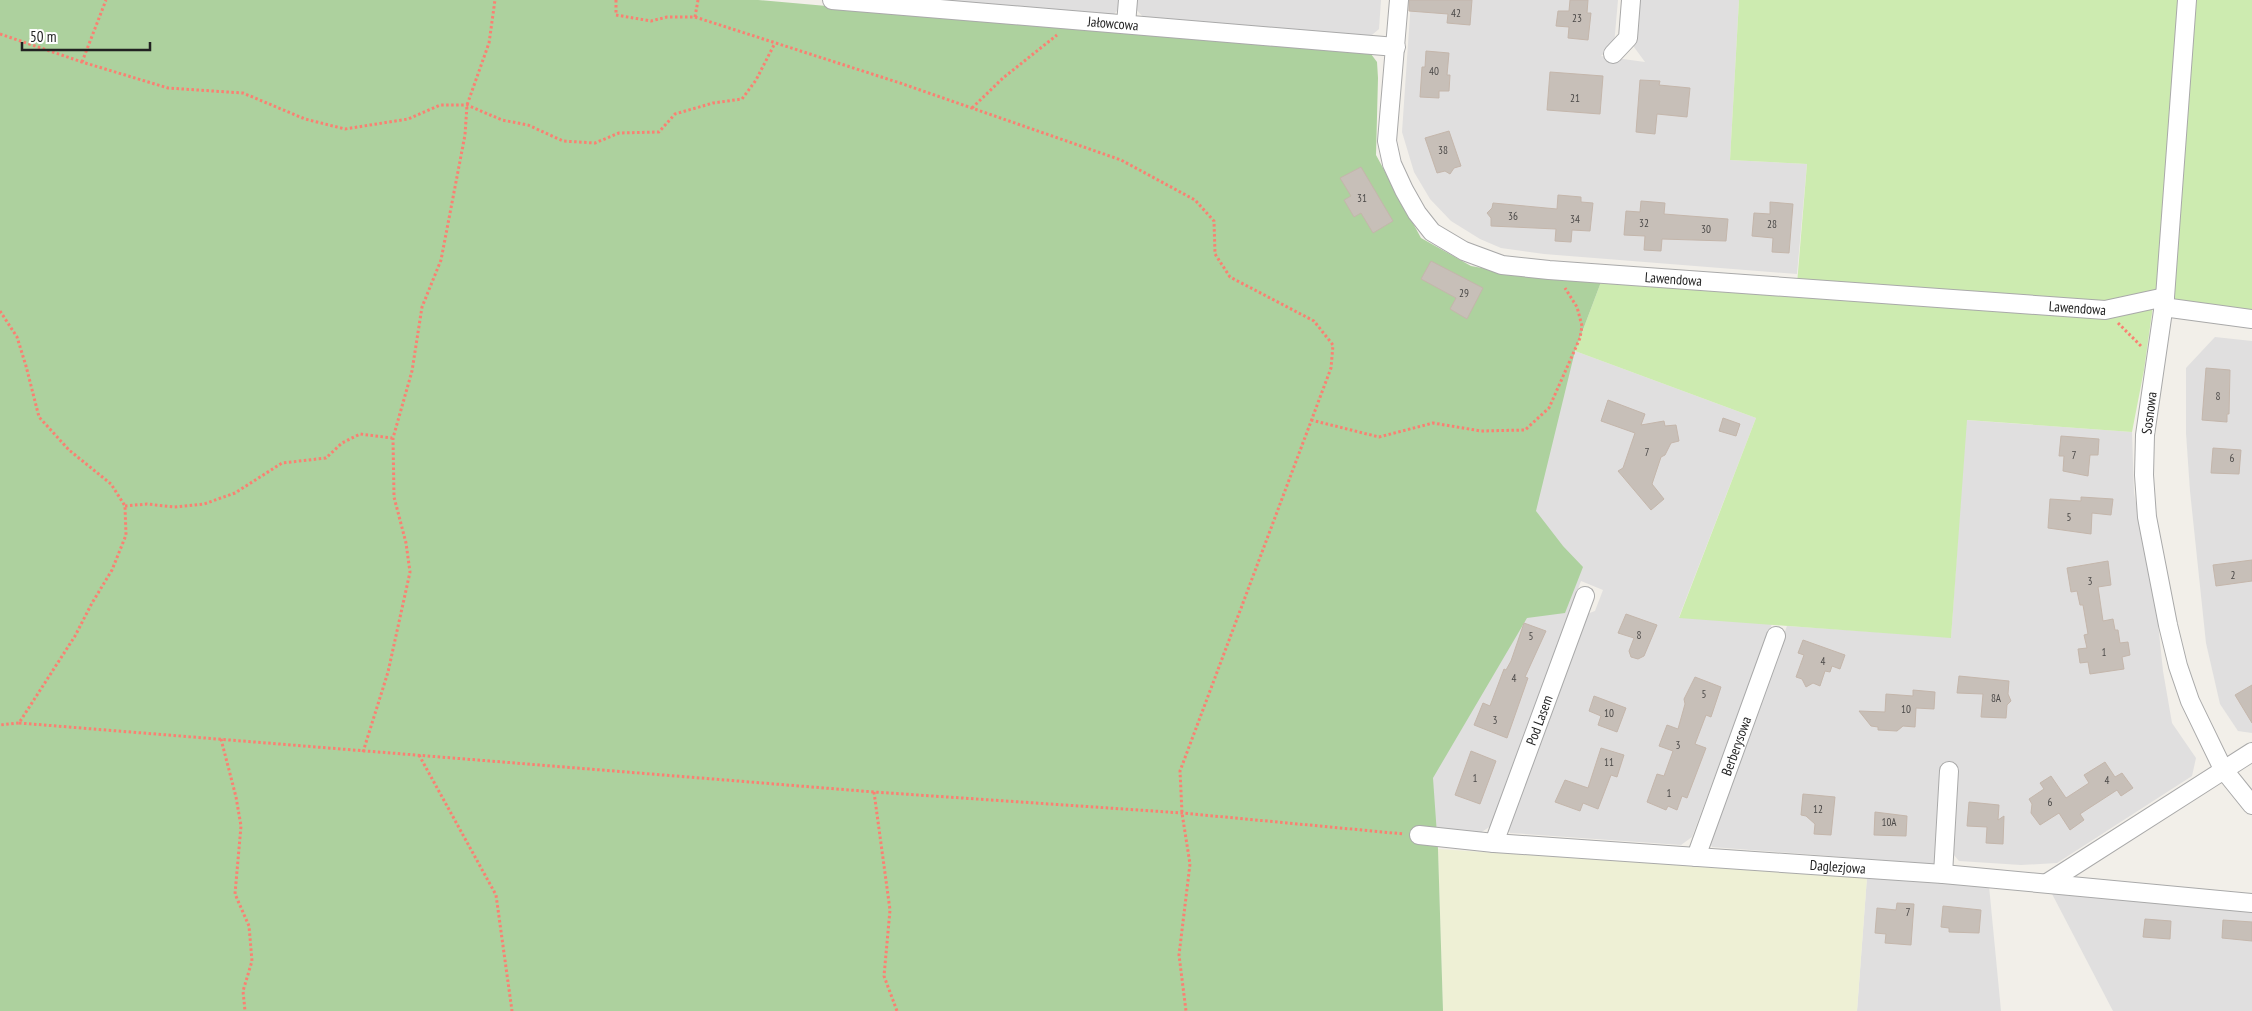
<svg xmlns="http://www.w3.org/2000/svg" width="2252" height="1011" font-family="'PT Sans Narrow',sans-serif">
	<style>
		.residential { fill: #e0dfdf }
		.farmland { fill: #eef0d5 }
		.grass { fill: #cdebb0 }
		.forest { fill: #add19e }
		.building { fill: #c7bfb8; stroke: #c4b6ab }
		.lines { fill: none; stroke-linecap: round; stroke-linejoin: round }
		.minor-casing { stroke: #a9a9a9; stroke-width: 20 }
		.path { stroke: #fa8072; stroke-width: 3; stroke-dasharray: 2.5 2.5; stroke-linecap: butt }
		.minor { stroke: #fff; stroke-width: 18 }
		.labels { text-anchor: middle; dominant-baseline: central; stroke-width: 5; stroke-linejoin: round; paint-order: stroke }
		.number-label { font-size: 11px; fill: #4b4948 }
		.street-label { font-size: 14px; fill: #222; stroke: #fff }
	</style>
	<rect width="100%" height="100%" fill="#f2efe9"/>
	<!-- residential -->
	<g class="residential">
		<path d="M918 0H1120V8L1112 16Z"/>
		<path d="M1133 0H1381L1379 29 1366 40 1145 19 1133 6Z"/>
		<path d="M1411 0H1618L1614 45 1601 56 1645 62 1634 47 1639 0H1739L1730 160 1807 164 1797 274 1544 254 1501 248 1480 239 1451 221 1430 199 1414 172 1402 132Z"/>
		<path d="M2215 337 2252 341V733L2238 731 2220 704 2206 643 2190 491 2186 433V368Z"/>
		<path d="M1575 351 1756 418 1679 617 1772 624 1692 837 1681 845 1510 833 1507 827 1584 615 1595 611 1603 590 1581 581 1491 826 1480 833 1399 828Z"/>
		<path d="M1966 420 2132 432 2134 493 2156 604 2163 671 2172 723 2196 758 2192 776 2057 863 2021 865 1959 861 1948 848 1955 763 1944 762 1934 864 1712 847 1707 838 1787 626 1951 637Z"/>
		<path d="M1867 877 1989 886 2001 1011H1857Z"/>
		<path d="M2050 890 2252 909V1011H2113Z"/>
	</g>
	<!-- farmland -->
	<path class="farmland" d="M1438 849 1867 877 1857 1011H1443Z"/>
	<!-- grass -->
	<path class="grass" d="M1739 0H2252V310L2154 299 2144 370 2132 432 1967 420 1951 638 1679 618 1756 418 1575 351 1601 282 1796 296 1807 164 1730 160Z"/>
	<!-- forest -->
	<path class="forest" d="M0 0H758L1371 54 1377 62 1378 78 1376 155 1421 238 1471 266 1526 276 1601 282 1575 351 1536 511 1563 546 1583 567 1565 613 1527 618 1433 778 1438 849 1443 1011H0Z"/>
	<!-- building -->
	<g class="building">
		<path d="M1409 0H1472L1470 25 1447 23 1448 14 1409 11Z"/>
		<path d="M1570 0H1588L1587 13H1591L1588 40 1568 38 1569 27 1556 26 1558 11H1569Z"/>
		<path d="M1426 51 1449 53 1447 75H1450L1449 91H1439V98L1420 97 1422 67H1425Z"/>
		<path d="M1550 72 1603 76 1600 114 1547 110Z"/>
		<path d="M1640 80 1660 81 1659 85 1690 88 1687 117 1657 114 1655 134 1636 132Z"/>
		<path d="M1449 131 1461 166 1454 168 1450 174 1445 171 1437 173 1425 138Z"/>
		<path d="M1361 167 1393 221 1373 233 1361 213 1354 217 1344 200 1351 196 1340 178Z"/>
		<path d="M1558 195 1581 197V202L1593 203 1590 231 1572 230 1571 242 1555 241 1556 229 1491 226V218L1487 213 1492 208 1493 203 1557 209Z"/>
		<path d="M1641 201 1665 203 1664 214 1728 219 1726 241 1662 239 1661 251 1644 250 1645 236 1624 235 1626 211 1640 212Z"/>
		<path d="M1770 202 1793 204 1789 253 1772 252 1773 238 1752 236 1754 213 1770 214Z"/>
		<path d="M1431 261 1483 288 1467 319 1450 309 1456 298 1421 279Z"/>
		<path d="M2206 368 2230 370 2229 414H2227V422L2202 420Z"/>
		<path d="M1608 400 1645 414 1641 425 1664 421 1665 426 1676 425 1679 441 1671 443 1665 455 1661 457 1652 484 1664 499 1651 510 1618 471 1623 468 1635 433 1601 421Z"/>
		<path d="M1723 418 1740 424 1736 436 1719 431Z"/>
		<path d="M2061 436 2099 439 2098 455H2090L2088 476 2063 471 2064 456H2059Z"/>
		<path d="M2213 448 2241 450 2239 474 2211 473Z"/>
		<path d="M2081 497 2113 499 2111 515 2092 513 2091 534 2048 528 2050 499 2081 501Z"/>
		<path d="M2252 560V581L2216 586 2213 565Z"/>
		<path d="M2108 561 2111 585 2098 587 2103 621 2113 619 2115 630H2118L2120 643 2128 642 2130 655 2122 657 2124 669 2090 674 2088 662 2080 663 2078 649 2087 648 2084 635 2088 634 2083 605H2080L2077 591 2071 592 2067 568Z"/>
		<path d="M1626 614 1657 625 1644 656 1638 659 1631 657 1629 651 1634 638 1618 633Z"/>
		<path d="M1524 623 1546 631 1525 677 1528 678 1507 738 1474 725 1483 703 1490 706 1504 669 1506 670 1511 661Z"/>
		<path d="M1803 640 1845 655 1840 669 1832 666 1830 672 1825 671 1820 686 1813 683 1806 687 1802 679 1796 677 1804 655 1798 653Z"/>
		<path d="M1959 676 2009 681 2008 694 2011 701 2007 705 2006 718 1981 717 1983 694 1957 693Z"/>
		<path d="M1695 677 1721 687 1711 717 1706 715 1695 744 1706 748 1687 798 1682 796 1677 810 1668 806 1666 810 1647 802 1657 774 1664 776 1673 751 1659 746 1667 725 1678 729 1685 704 1684 699Z"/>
		<path d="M2252 685V723L2235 695Z"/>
		<path d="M1913 690 1935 692 1934 709 1916 708 1915 727 1903 726 1897 731 1878 730V727L1871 726 1859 711 1885 712 1886 694 1913 696Z"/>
		<path d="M1594 696 1626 708 1617 732 1598 725 1601 716 1589 711Z"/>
		<path d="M1601 748 1624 755 1617 777 1611 775 1598 809 1583 803 1580 811 1555 802 1565 780 1588 788Z"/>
		<path d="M1471 751 1496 761 1480 804 1455 795Z"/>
		<path d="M2105 762 2115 777 2122 773 2133 788 2121 796 2117 790 2080 814 2084 820 2070 830 2059 813 2040 825 2031 813 2032 804 2029 799 2044 789 2040 783 2051 776 2066 798 2089 783 2084 775Z"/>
		<path d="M1803 794 1835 797 1831 835 1814 834 1815 824 1806 816 1801 815Z"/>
		<path d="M1969 802 1999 805 1998 820 2004 816 2003 844 1986 843 1987 827 1967 826Z"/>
		<path d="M1875 812 1907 816 1906 836 1874 835Z"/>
		<path d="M1897 903 1914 904 1911 945 1885 943 1886 934 1875 933 1877 908 1896 910Z"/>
		<path d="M1943 906 1981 910 1979 933 1949 932V928L1941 927Z"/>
		<path d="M2145 919 2171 921 2170 939 2143 937Z"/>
		<path d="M2223 920 2252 922V941L2222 938Z"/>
	</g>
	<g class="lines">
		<!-- minor casing -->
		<g class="minor-casing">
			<g id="minor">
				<path id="s1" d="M832 0 1396 47"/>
				<path id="s2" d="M1399 0 1387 141 1392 164 1404 190 1417 213 1432 232 1464 251 1502 265 1549 270 2105 310 2165 297"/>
				<path d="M2187 0 2165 297 2145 435 2144 475 2147 517 2168 625 2178 666 2190 701 2223 769 2252 805"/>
				<path d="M1126 24 1128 0"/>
				<path d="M1613 54 1628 38 1631 0"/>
				<path d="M2163 307 2252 319"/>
				<path id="s3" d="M1419 835 1494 843 1943 874 2252 903"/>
				<path id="s4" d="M1494 843 1585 596"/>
				<path id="s5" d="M1696 857 1776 636"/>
				<path d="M1943 874 1949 771"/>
				<path d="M2047 883 2252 752"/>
			</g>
		</g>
		<!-- path -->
		<g class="path">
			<path d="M616 0V15L651 21 667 17H695L900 83 1121 160 1195 200 1214 221 1215 254 1230 277 1314 321 1333 345 1331 368 1180 771 1182 813 1190 864 1179 955 1186 1011"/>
			<path d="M695 17 698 0"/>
			<path d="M0 34 82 62 168 88 243 93 305 119 345 129 408 119 440 105H467L502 120 528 125 563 141 595 143 619 133 659 132 675 114 713 103 742 99 756 80 775 43"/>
			<path d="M82 62 106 0"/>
			<path d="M972 108 1003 78 1057 35"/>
			<path d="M0 311 17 337 26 366 39 417 69 450 111 484 125 506 126 535 112 570 92 603 75 636 19 723 0 725"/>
			<path d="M2118 323 2142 347"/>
			<path d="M1311 420 1379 437 1433 423 1481 431 1525 430 1549 408 1580 338 1582 326 1577 307 1565 288"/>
			<path d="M125 506 147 504 174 507 204 504 235 493 282 463 326 458 342 443 360 434 392 438"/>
			<path d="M19 723 874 792 1182 813 1404 834"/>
			<path d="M221 739 236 797 241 826 235 894 249 926 252 961 243 991 245 1011"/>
			<path d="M363 752 388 672 410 572 406 543 394 497 393 438 412 371 422 307 441 260 465 135 467 105 489 43 495 0"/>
			<path d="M419 755 496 895 512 1011"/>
			<path d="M874 792 890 910 884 976 897 1011"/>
		</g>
		<!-- minor -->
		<use href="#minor" class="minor"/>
	</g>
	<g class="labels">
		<!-- number labels -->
		<g class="number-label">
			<text x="1456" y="13">42</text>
			<text x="1577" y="18">23</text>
			<text x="1434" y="71">40</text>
			<text x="1575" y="98">21</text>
			<text x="1443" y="150">38</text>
			<text x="1362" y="198">31</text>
			<text x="1513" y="216">36</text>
			<text x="1575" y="219">34</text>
			<text x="1644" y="223">32</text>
			<text x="1772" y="224">28</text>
			<text x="1706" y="229">30</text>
			<text x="1464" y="293">29</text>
			<text x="2218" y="396">8</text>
			<text x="1647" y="452">7</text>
			<text x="2074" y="455">7</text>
			<text x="2232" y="458">6</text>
			<text x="2069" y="517">5</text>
			<text x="2233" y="575">2</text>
			<text x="2090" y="581">3</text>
			<text x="1639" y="635">8</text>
			<text x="1531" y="636">5</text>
			<text x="2104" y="652">1</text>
			<text x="1823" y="661">4</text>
			<text x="1514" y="678">4</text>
			<text x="1704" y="694">5</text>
			<text x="1996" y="698">8A</text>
			<text x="1906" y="709">10</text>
			<text x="1609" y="713">10</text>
			<text x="1495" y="720">3</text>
			<text x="1678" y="745">3</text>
			<text x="1609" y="762">11</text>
			<text x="1475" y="778">1</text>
			<text x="2107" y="780">4</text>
			<text x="1669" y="793">1</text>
			<text x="2050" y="802">6</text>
			<text x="1818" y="809">12</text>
			<text x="1889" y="822">10A</text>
			<text x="1908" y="912">7</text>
		</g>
		<!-- street labels -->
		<g class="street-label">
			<text stroke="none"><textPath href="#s1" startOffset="282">Jałowcowa</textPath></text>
			<text stroke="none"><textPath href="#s2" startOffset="494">Lawendowa</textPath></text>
			<text stroke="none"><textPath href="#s2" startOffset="899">Lawendowa</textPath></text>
			<text transform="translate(2149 413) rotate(-83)">Sosnowa</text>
			<text stroke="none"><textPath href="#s4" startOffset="131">Pod Lasem</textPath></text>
			<text stroke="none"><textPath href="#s5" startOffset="118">Berberysowa</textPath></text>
			<text stroke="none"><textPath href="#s3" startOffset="420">Daglezjowa</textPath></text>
		</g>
	</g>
	<!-- scale -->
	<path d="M22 42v8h128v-8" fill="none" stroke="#222222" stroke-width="2.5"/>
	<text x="30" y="42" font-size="15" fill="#222222" stroke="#ffffff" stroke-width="4" paint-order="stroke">50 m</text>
</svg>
